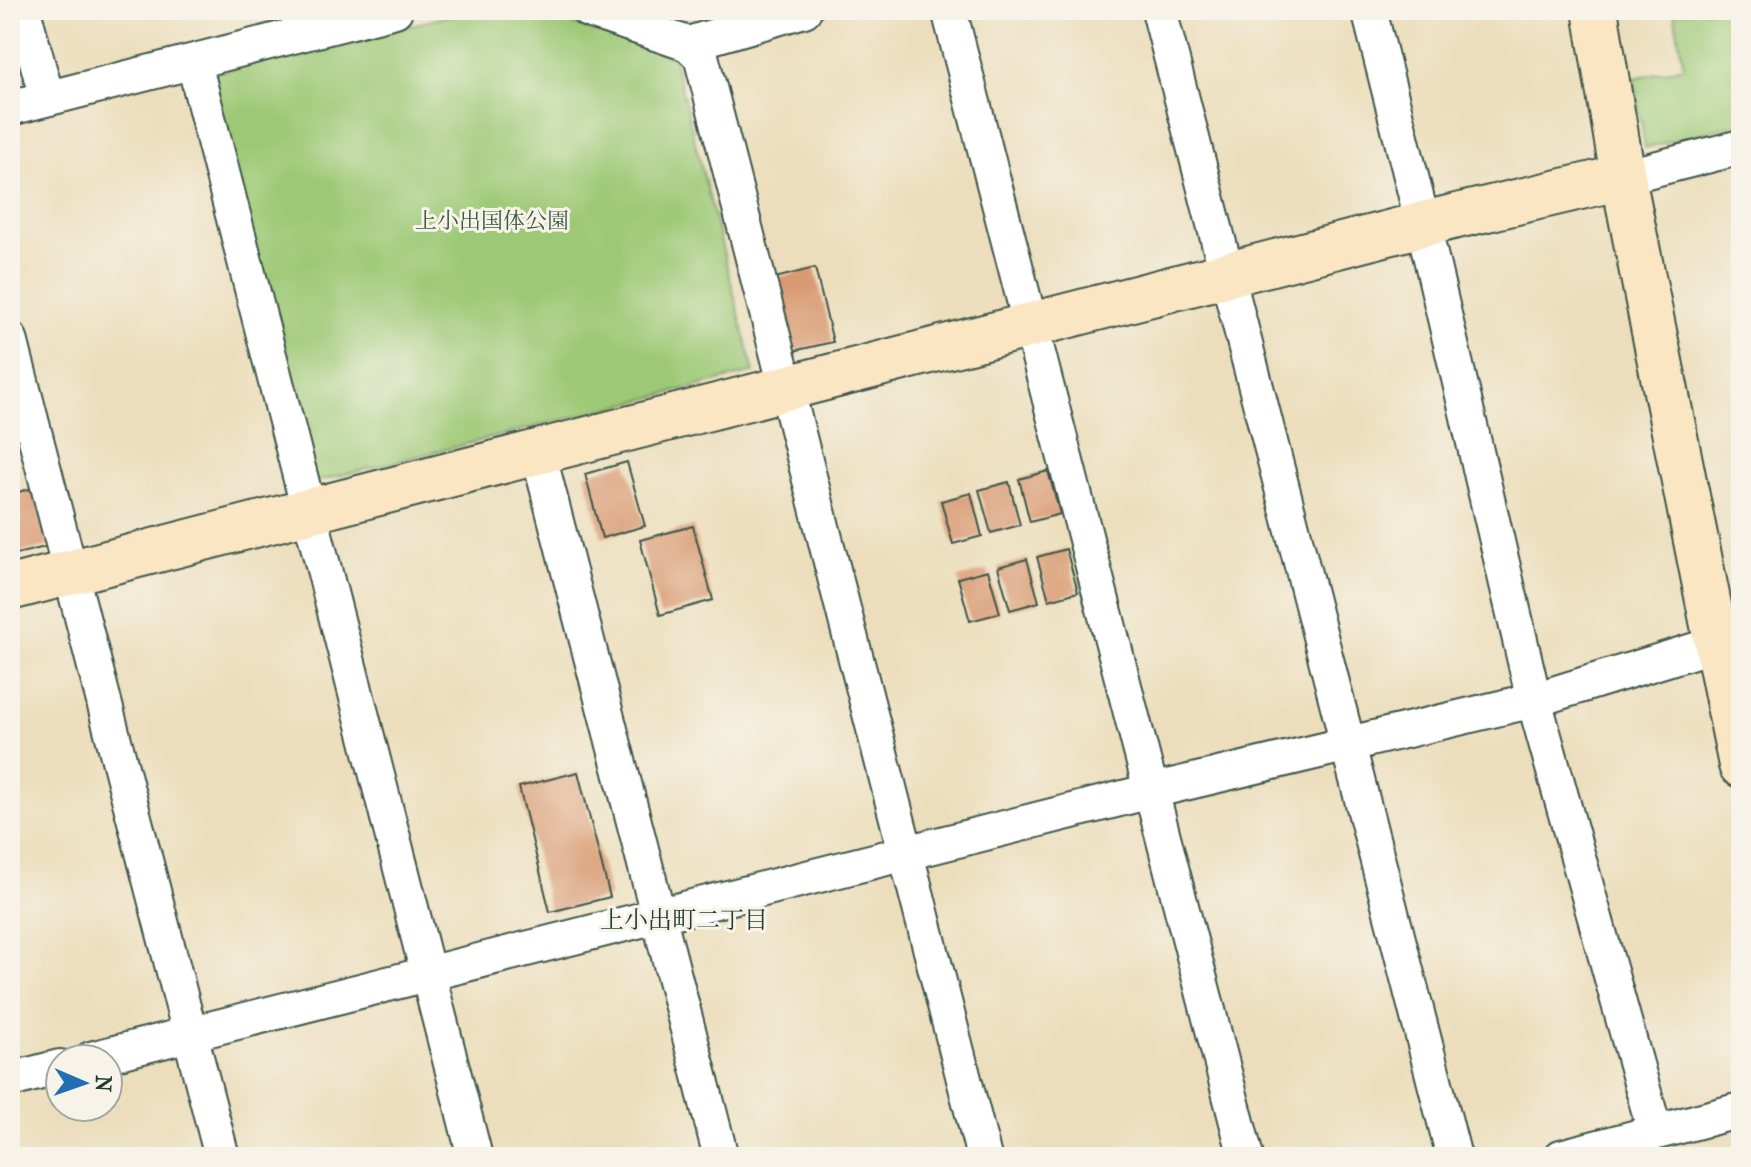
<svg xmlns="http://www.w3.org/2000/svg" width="1751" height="1167" font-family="'IM FELL French Canon','Noto Serif JP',serif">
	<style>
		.green { fill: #9dc976; stroke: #5e8355; stroke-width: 2 }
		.building { fill: #d99b73 }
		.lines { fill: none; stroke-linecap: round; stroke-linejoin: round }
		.street-casing { stroke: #3e5548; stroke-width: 38 }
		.secondary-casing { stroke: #3e5548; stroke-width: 48 }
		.street { stroke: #fff; stroke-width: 34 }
		.secondary { stroke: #fbe6c4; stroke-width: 44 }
		.labels { text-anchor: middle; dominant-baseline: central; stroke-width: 6; stroke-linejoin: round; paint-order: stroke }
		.park-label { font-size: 22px; fill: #385941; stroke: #f7f3e8 }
		.neighbourhood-label { font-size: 24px; fill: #1f3d34; stroke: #f7f3e8 }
	</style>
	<rect width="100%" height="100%" fill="#f7f3e8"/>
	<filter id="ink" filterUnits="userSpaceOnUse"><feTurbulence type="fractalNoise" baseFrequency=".0125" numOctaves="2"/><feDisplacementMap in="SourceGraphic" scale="16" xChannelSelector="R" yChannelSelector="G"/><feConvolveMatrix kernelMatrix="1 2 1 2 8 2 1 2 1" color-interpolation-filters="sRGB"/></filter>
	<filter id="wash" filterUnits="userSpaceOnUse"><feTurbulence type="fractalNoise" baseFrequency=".006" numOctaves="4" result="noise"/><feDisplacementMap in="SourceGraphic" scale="32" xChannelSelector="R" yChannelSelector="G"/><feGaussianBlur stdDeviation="1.8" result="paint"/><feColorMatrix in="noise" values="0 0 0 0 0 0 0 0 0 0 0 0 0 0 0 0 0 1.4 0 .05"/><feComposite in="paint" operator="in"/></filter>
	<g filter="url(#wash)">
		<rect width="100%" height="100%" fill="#ecdebc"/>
		<!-- green -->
		<g class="green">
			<path d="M473 10H529L673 56 754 372 315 482 207 75Z"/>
			<path d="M1699 10H1728L1741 90V123L1645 148 1634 78 1684 67 1674 13Z"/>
		</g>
		<g id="blocks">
			<!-- building -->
			<g class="building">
				<path d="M10 42 18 69 10 71Z"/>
				<path d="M815 268 833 342 789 352 771 279Z"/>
				<path d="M627 462 645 526 602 538 585 474Z"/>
				<path d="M1048 471 1060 514 1030 522 1019 479Z"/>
				<path d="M1009 482 1020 525 991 533 979 490Z"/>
				<path d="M34 488 49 546 13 555 10 494Z"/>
				<path d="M971 493 982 536 953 544 941 501Z"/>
				<path d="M693 526 713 600 660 615 640 540Z"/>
				<path d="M1066 549 1078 592 1049 600 1037 557Z"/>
				<path d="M1027 559 1039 602 1010 610 998 567Z"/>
				<path d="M988 570 1000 613 970 621 958 578Z"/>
				<path d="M578 772 610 897 550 912 519 787Z"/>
			</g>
		</g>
	</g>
	<g filter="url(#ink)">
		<use href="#blocks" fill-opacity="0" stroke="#3e5548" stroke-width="2"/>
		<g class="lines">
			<!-- street casing -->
			<g class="street-casing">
				<g id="street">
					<path d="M23 10 47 98"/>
					<path d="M588 10 688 44 804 10"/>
					<path d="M949 10 1246 1157"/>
					<path d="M1159 10 1454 1157"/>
					<path d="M1369 10 1423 224 1534 700 1655 1132"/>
					<path d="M688 44 701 56 984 1157"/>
					<path d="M194 63 475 1157"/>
					<path d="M10 108 395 10"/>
					<path d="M1623 177 1741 147"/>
					<path d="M10 339 222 1157"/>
					<path d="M538 452 721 1157"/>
					<path d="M91 1059 1151 791 1534 700 1741 636"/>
					<path d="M10 1080 60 1067"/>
					<path d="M1561 1157 1741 1110"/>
				</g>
			</g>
			<!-- secondary casing -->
			<g class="secondary-casing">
				<g id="secondary">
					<path d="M1595 10 1623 177 1741 765"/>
					<path d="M10 588 1423 224 1623 177"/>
				</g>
			</g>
			<!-- street -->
			<use href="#street" class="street"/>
			<!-- secondary -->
			<use href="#secondary" class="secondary"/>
		</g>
	</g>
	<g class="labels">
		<!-- park labels -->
		<g class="park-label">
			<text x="492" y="221">上小出国体公園</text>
		</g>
		<!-- neighbourhood labels -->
		<g class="neighbourhood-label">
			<text x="684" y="920">上小出町二丁目</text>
		</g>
	</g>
	<!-- margin -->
	<rect width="1751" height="1167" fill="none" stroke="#f7f3e8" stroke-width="40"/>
	<!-- north arrow -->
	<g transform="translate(84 1083) rotate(92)"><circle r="38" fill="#f7f3e8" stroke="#a1aaa0" stroke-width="2"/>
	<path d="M0-6L14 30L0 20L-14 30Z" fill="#1f6fb2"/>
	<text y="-12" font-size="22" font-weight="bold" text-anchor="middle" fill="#1f3d34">N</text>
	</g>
</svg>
